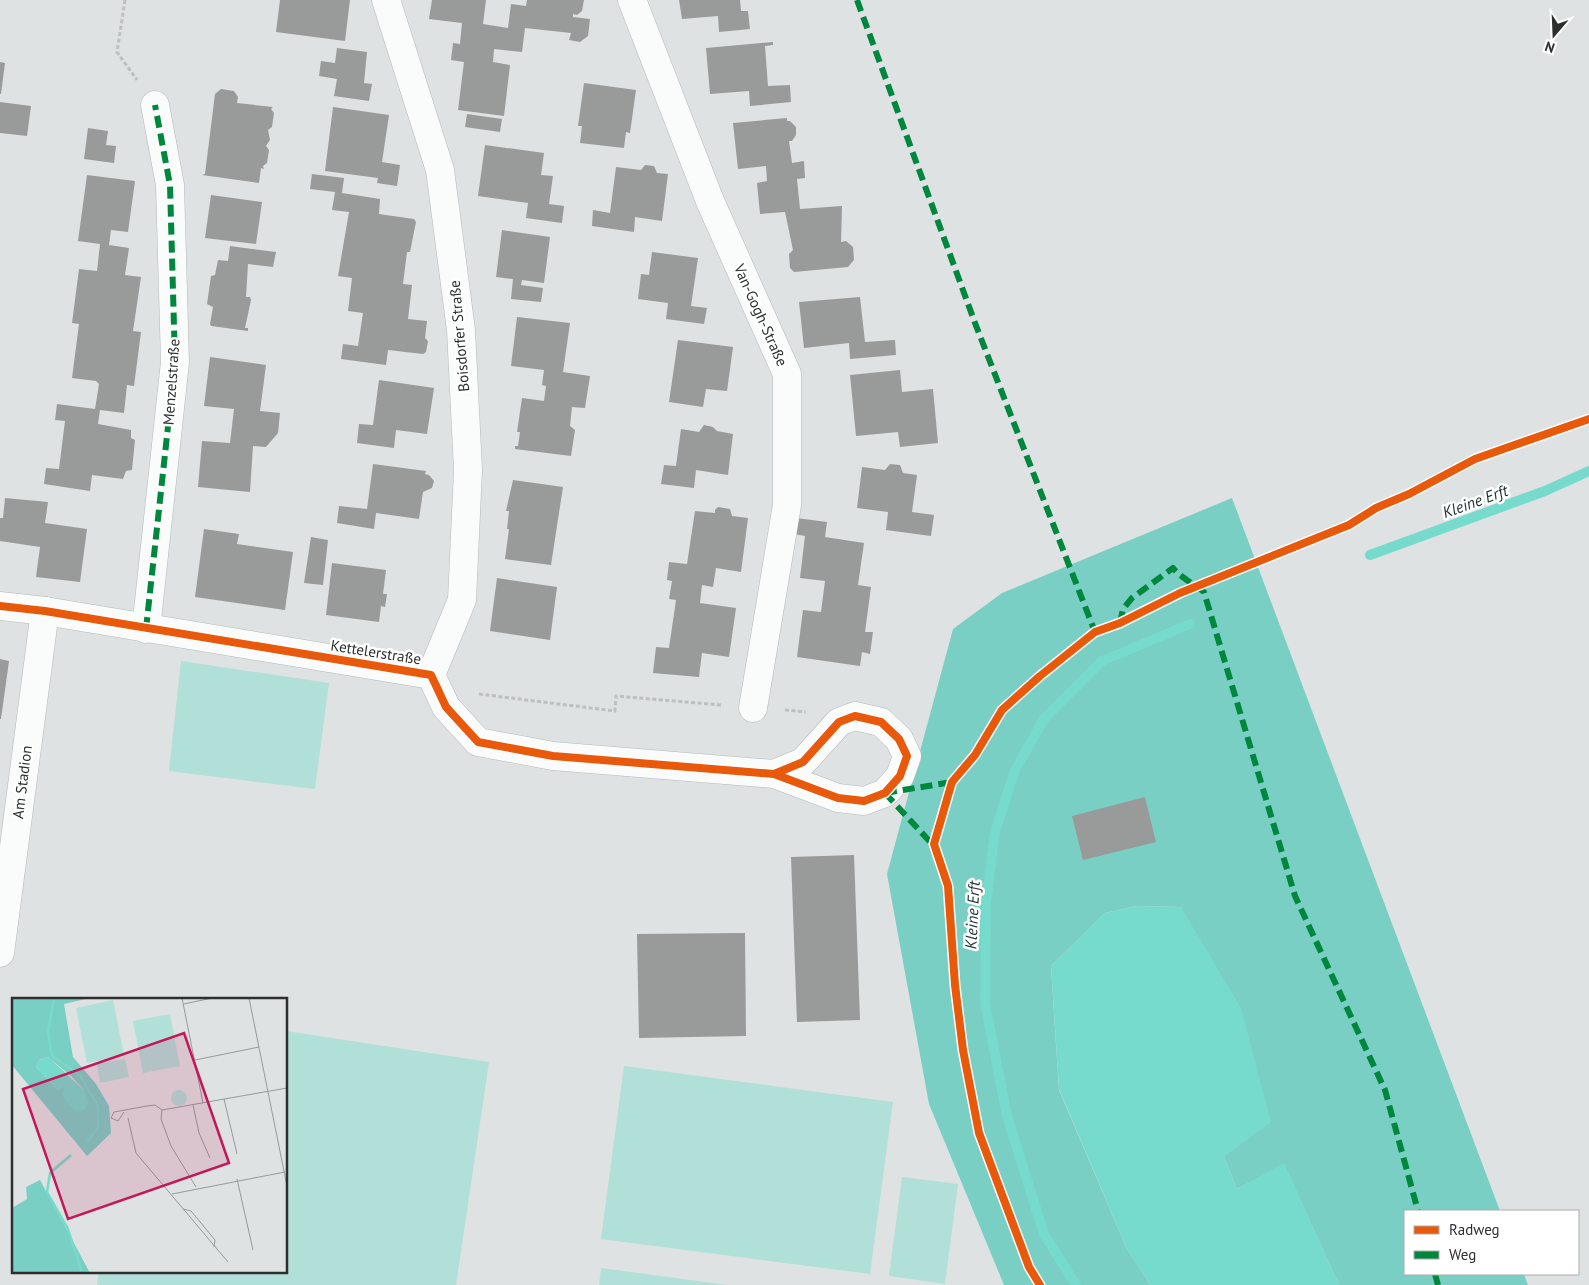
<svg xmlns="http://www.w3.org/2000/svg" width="1589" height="1285" font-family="'PT Sans',sans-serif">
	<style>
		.green { fill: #b1e0d8 }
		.forest { fill: #79cfc4 }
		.water { fill: #76dacc }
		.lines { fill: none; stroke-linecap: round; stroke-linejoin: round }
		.stream { stroke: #76dacc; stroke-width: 10 }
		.building { fill: #989b9a }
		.minor-casing { stroke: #b6b9b9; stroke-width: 29 }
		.path { stroke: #bebfbf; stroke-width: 3; stroke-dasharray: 4 2.5; stroke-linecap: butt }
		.minor { stroke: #fafbfb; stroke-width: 28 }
		.quiet { stroke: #00873e; stroke-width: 6; stroke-dasharray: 12 6; stroke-linecap: butt }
		.cycleway-casing { stroke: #fff; stroke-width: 11 }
		.cycleway { stroke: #e8590c; stroke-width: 8 }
		.labels { text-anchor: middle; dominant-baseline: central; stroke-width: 5; stroke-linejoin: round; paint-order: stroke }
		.street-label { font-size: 15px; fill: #2c2f2e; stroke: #fff }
		.water-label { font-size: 16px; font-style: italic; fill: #1c332f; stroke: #fff }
		.inset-river { fill: none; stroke: #76dacc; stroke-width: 2.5 }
		.inset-road { fill: none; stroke: #979a9a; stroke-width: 1 }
		.view { fill: #c2185b; fill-opacity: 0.15; stroke: #c2185b; stroke-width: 2.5 }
		.inset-edge { fill: none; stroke: #2c2f2e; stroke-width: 2.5 }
	</style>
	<rect width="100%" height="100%" fill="#dee2e2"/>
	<!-- green -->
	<g class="green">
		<path d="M181 661 329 683 315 789 169 771Z"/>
		<path d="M286 1031 489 1062 456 1285H97L99 1271H286Z"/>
		<path d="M624 1066 893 1102 870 1274 601 1239Z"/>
		<path d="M902 1177 958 1184 945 1284 889 1276Z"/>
		<path d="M601 1268 727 1285H599Z"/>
	</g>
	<!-- forest -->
	<path class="forest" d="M1232 498 1500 1211H1405V1274H1524L1528 1285H1339L1284 1164 1237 1189 1224 1157 1181 907 1137 906 1105 913 1051 966 1059 1090 1126 1247 1150 1285H1004L929 1104 887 874 953 629 1002 593Z"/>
	<!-- water -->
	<path class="water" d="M1137 906 1181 907 1241 1008 1271 1122 1224 1157 1237 1189 1284 1163 1339 1285H1150L1126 1247 1059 1089 1051 966 1105 913Z"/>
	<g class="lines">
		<!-- stream -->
		<g class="stream">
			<path d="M1370 555 1545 491 1589 471"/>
			<path d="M1076 1285 1044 1234 1007 1116 985 1003 986 903 995 832 1015 770 1044 719 1102 661 1190 624"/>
		</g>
	</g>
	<!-- building -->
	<g class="building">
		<path d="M280 0H350L345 41 276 32Z"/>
		<path d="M432 0H486L483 24 508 28 511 4 526 6 527 0H584L582 11 577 15 573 14V17L590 19 588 36 580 42 569 40 571 33 525 28 522 52 494 49 493 62 510 65 504 116 458 110 464 62 451 60 453 43 460 44 462 23 429 19Z"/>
		<path d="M679 0H740L741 11H748L750 29 719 32 718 16 682 19Z"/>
		<path d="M773 42V45L765 46 768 86 790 85 791 102 750 106 749 91 710 94 706 48Z"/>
		<path d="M337 48 367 52 364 83 372 84 369 101 334 96 337 79 319 76 321 61 335 63Z"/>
		<path d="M0 62 5 63 1 94H0Z"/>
		<path d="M584 83 636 90 630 133 626 132 624 148 580 143 582 126H578Z"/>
		<path d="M221 89 234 91 238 97 237 103 273 107 271 109 274 113 272 127 268 130 270 140 266 146 269 150 267 163 263 166 264 169 261 168 259 183 202 175 205 174 215 94Z"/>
		<path d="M0 102 31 106 27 136 0 133Z"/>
		<path d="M333 107 389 115 382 162 400 165 397 186 377 183 378 178 325 171Z"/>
		<path d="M467 114 502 119 500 132 465 127Z"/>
		<path d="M787 118V121H790L796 127V135L792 141H789L792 163 804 161 805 178 797 179 800 209 842 206 841 242 846 241 853 247 854 260 848 267 794 272 790 268 789 254 793 250 785 212 760 214 757 183 767 181 766 166 738 169 733 123Z"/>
		<path d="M88 128 108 131 106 145 116 146 114 163 84 159Z"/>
		<path d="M485 145 544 153 541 175 553 176 549 204 564 206 562 223 526 218 528 203 478 196Z"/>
		<path d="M645 165 654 166 657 173 668 174 662 221 635 217 634 232 592 226 593 210 610 213 616 167 641 170Z"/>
		<path d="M312 174 344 178 342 193 380 199 379 214 414 219 416 222 410 252H407L403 284 412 285 408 319 427 321 425 338 428 341 426 352 423 354 388 350 386 365 341 359 343 344 358 346 363 313 348 311 352 278 338 276 349 212 332 210 335 192 310 189Z"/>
		<path d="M87 175 135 181 128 232 111 230 109 245 129 248 125 275 141 277 133 331 141 332 134 386 127 385 124 413 100 410 98 424 131 430V438L135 440 132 470 126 471 123 479 92 475 90 491 44 484 46 468 59 469 65 421 55 420 57 404 95 409 99 384 96 381 72 378 79 324 72 323 79 269 97 271 100 244 78 241Z"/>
		<path d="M211 195 262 202 256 244 205 238Z"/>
		<path d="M502 230 550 237 544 283 522 280 521 285 543 288 541 302 511 299 513 279 496 277Z"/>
		<path d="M230 246 276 252 273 267 248 264 246 297H250L251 300 245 328H248V331L211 326 210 324 213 307 207 304 211 276 215 275 218 260 228 261Z"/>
		<path d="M652 252 698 258 691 306 707 308 704 324 666 319 668 303 638 299 641 274 649 275Z"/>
		<path d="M860 297 865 342 895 340 896 355 850 359 849 343 804 348 799 302Z"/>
		<path d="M517 317 570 323 563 372 590 376 585 408 572 407 570 426 575 430 571 456 515 449V446H518L520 432H517L522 398 544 401 546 386 542 385 544 370 511 366Z"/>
		<path d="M678 340 733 347 727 391 706 389 703 407 669 402Z"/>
		<path d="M210 357 266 365 260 411 280 413 278 433 266 447 253 446 250 492 198 487 202 441 230 443 234 409 204 406Z"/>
		<path d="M900 370 902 392 933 389 938 443 900 447 898 432 856 436 850 375Z"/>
		<path d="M379 380 434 388 427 434 396 430 394 448 357 443 359 424 373 425Z"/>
		<path d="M704 425 713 427 717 431 733 434 728 475 696 470 694 488 661 484 664 465 676 466 681 429 699 432Z"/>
		<path d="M373 464 426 471 425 474 429 475 434 481 432 488 423 492 419 519 376 513 374 529 337 523 339 506 367 509Z"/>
		<path d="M890 464 900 465 903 473 917 475 912 512 934 515 931 536 886 530 888 512 857 508 862 467 885 470Z"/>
		<path d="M513 480 563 487 551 565 505 559 509 529H507L509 511H506Z"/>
		<path d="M5 498 48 502 45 523 87 529 80 582 36 577 40 547 0 541V518H3Z"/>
		<path d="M718 507 730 509 732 516 748 518 741 572 716 568 713 587 702 585 700 603 736 608 729 657 702 653 699 677 653 673 656 647 669 648 676 600 669 599 672 581 667 580 669 562 687 564 695 511 715 513V510Z"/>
		<path d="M796 518 827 522 825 537 864 543 858 585 871 587 865 632H873L870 654 862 652 860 666 797 657 803 610 821 612 825 581 800 578 805 536 794 534Z"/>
		<path d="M204 529 239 534 237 544 293 552 285 610 195 597Z"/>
		<path d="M311 537 328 540 323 585 304 583Z"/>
		<path d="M332 563 386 570 383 594H387L385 607 381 606 379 622 326 615Z"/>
		<path d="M497 578 557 587 550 640 490 631Z"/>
		<path d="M0 659 9 661 1 719H0Z"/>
		<path d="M1145 797 1156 842 1083 860 1072 816Z"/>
		<path d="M854 855 860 1020 797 1022 791 857Z"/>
		<path d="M745 933 746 1036 639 1038 637 934Z"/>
	</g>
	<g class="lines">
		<!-- minor casing -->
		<g class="minor-casing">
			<g id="minor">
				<path d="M386 0 440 170 461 330 468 470 462 600 431 675"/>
				<path d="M632 0 710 201 787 374V505L753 708"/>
				<path d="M0 606 45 611 431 675 446 707 478 742 553 756 774 774 838 798 864 801 885 793 900 776 907 756 899 739 881 722 855 716 839 722 803 762 774 774"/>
				<path d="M146 629 175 362 170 185 155 105"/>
				<path d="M0 953 45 611"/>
			</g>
		</g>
		<!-- path -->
		<g class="path">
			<path d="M125 0 117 52 137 80"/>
			<path d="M479 694 615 711 616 696 721 705"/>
			<path d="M785 710 806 712"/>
		</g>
		<!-- minor -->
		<use href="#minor" class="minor"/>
		<!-- quiet -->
		<g class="quiet">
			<path d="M857 0 975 323 1095 632"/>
			<path d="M1120 623 1123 609 1132 598 1173 568C1180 577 1194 584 1204 592L1295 896 1385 1090 1418 1211"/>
			<path d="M146 629 175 362 170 185 155 105"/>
			<path d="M885 793 934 846"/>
			<path d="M885 793 952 782"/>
			<path d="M1435 1274 1438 1285"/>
		</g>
		<!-- cycleway casing -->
		<g class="cycleway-casing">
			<g id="cycleway">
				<path d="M0 606 45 611 431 675 446 707 478 742 553 756 774 774 838 798 864 801 885 793 900 776 907 756 899 739 881 722 855 716 839 722 803 762 774 774"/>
				<path d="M1040 1285 1029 1267 979 1133 963 1050 955 985 948 886 934 844 952 782 975 755 1002 710 1040 676 1095 632 1120 623 1180 593 1349 525 1376 508 1409 494 1475 459 1589 419"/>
			</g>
		</g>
		<!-- cycleway -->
		<use href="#cycleway" class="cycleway"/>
	</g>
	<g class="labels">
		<!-- street labels -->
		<g class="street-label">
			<text transform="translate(761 315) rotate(66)">Van-Gogh-Straße</text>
			<text transform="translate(459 336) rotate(-95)">Boisdorfer Straße</text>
			<text transform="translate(171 382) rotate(-86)">Menzelstraße</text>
			<text transform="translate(376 652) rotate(9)">Kettelerstraße</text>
			<text transform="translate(22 782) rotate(-83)">Am Stadion</text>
		</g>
		<!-- water labels -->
		<g class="water-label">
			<text transform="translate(1475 501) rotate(-20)">Kleine Erft</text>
			<text transform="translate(972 915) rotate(-87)">Kleine Erft</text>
		</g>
	</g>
	<!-- overview -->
	<g transform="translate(12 998)">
		<rect width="275" height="275" fill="#dee2e2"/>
		<path d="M101 2 112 58 75 65 64 10ZM158 16 168 68 131 75 121 23ZM113 61 117 79 88 85 85 66ZM159 100a8 8 0 1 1 16 0a8 8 0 1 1-16 0Z" fill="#b1e0d8"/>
		<path d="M0 0H78L52 6 61 59 84 86 97 108 99 135 75 158 0 67ZM36 59 59 78 72 92 50 88 46 92 24 69 27 62ZM28 182 78 275H0V210L15 201 14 189Z" fill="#79cfc4" fill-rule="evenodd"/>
		<path d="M36 59 72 92 77 104 73 111 66 115 56 106 49 96 53 91 50 88 46 92 24 69 27 62Z" fill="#76dacc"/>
		<path class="inset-river" d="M42 0 36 35 40 58 68 77 86 108V129L75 144M59 157 38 175 35 194 56 231 70 275"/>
		<path class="inset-road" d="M170 0 191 105M237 0 275 188M172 6 200 0M183 62 247 49M212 101 225 156M181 107 187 135 198 160M150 112 149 121 159 148 184 189M112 114 106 123 99 120 102 114 135 108 143 107 150 112 275 90M116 120 124 155 216 264M225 181 241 252M160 196 273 174M171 211 179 213 203 242 202 249"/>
		<path class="view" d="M172 35 217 165 56 221 11 91Z"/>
		<rect width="275" height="275" class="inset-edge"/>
	</g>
	<!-- legend -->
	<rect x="1404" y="1210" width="175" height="65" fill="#ffffff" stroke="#abacab"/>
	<rect x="1414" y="1226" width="25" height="8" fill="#e8590c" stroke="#abacab"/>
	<text x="1449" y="1235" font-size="15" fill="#2c2f2e">Radweg</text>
	<rect x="1414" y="1251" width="25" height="8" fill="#00873e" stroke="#abacab"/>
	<text x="1449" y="1260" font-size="15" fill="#2c2f2e">Weg</text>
	<!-- north arrow -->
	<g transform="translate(1554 35) rotate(199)" stroke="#ffffff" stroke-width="4" paint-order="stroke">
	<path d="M0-4L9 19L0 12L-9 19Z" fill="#2c2f2e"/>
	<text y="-8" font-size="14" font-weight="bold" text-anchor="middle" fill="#2c2f2e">N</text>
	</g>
</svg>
